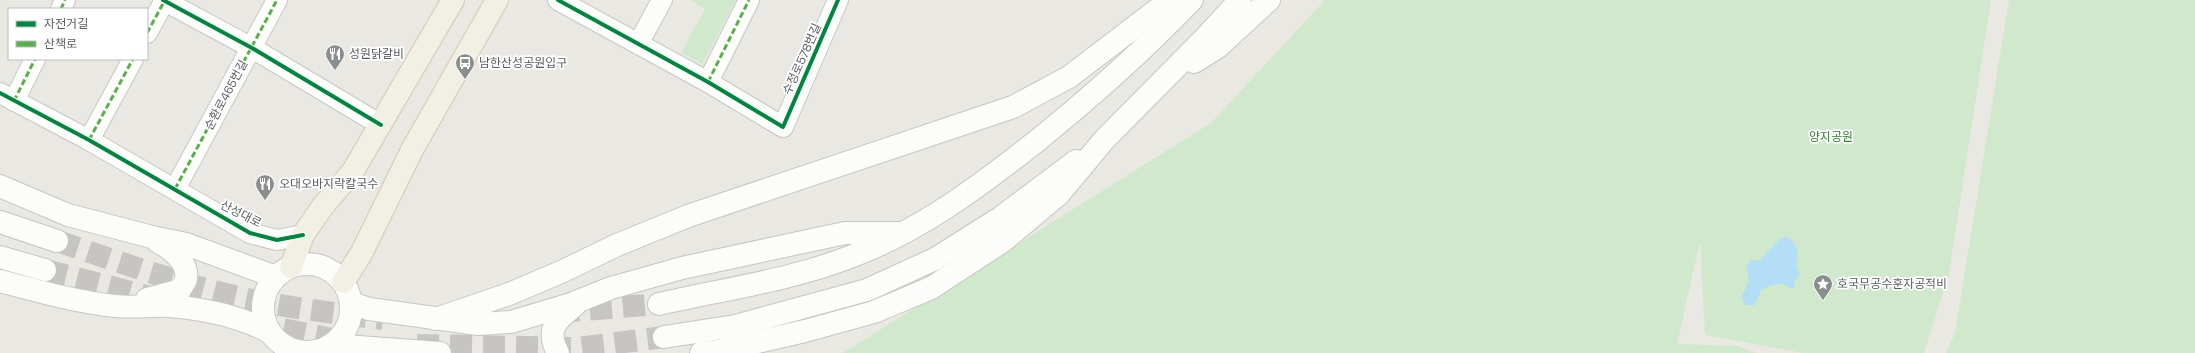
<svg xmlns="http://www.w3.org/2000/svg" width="2195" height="353" font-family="'Space Grotesk','Noto Sans KR',sans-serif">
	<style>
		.green { fill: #d0e8cb }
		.water { fill: #b4ddf6 }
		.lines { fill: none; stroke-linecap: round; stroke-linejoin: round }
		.secondary-tunnel { stroke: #c6c5c2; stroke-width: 22; stroke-dasharray: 22 11; stroke-linecap: butt }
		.minor-casing { stroke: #c7c7c7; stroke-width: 22 }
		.secondary-casing { stroke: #c5c6c4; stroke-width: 24 }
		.primary-casing { stroke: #d4c8ae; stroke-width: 24 }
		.minor { stroke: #fcfcfb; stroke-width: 20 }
		.secondary { stroke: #fcfcfb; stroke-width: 22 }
		.primary { stroke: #f2f0e5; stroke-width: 22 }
		.quiet { stroke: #58b04a; stroke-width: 3; stroke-dasharray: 6 3; stroke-linecap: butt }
		.cycleway-casing { stroke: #fff; stroke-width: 6 }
		.cycleway { stroke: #00873e; stroke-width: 4 }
		.labels { text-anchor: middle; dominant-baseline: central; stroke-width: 3.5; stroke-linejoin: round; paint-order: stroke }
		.poi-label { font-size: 12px; fill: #585d62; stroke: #fff; text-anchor: start }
		.street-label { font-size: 12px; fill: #585d62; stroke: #fff }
		.park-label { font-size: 12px; fill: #2d852e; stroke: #fff }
	</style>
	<rect width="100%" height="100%" fill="#eae8e2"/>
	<!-- green -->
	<g class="green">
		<path d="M691 0H736L702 64 681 53 705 9Z"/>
		<path d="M1325 0H1991L1949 273 1924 353H1804L1705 335 1700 241 1677 344 1737 346 1756 353H843L1211 123Z"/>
		<path d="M2009 0H2195V353H1946L1955 333Z"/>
	</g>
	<!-- water -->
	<path class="water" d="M1787 237C1800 245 1798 255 1796 267L1800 274 1794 282 1795 286 1791 289C1781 280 1772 285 1761 290L1755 305H1746C1733 293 1756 289 1746 268L1750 260 1758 261 1781 238Z"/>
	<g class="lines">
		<!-- secondary-tunnel -->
		<g class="secondary-tunnel">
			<path d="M57 241C114 260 171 281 230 295 280 307 333 313 383 319"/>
			<path d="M45 270 166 301"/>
			<path d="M557 312 659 304"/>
			<path d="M251 323 353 343"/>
			<path d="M417 345 577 348 664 337"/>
		</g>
		<!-- minor casing -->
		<g class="minor-casing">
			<g id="minor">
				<path d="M163 0 252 48 381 125"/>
				<path d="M558 0 708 82 783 127 838 0"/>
				<path d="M61 9 65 0"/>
				<path d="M147 33 165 0"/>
				<path d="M638 44 662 0"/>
				<path d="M708 82 749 0"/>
				<path d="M0 93 89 140 250 233 277 240 303 235"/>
				<path d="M14 101 35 59"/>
				<path d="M89 140 133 59"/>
				<path d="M175 189 277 0"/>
			</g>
		</g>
		<!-- secondary casing -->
		<g class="secondary-casing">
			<g id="secondary">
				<path d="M1194 62 1218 47 1269 0"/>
				<path d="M0 186 68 215 152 237 186 244 276 277"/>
				<path d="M0 222 57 241"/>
				<path d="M0 257 45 270"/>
				<circle cx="307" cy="308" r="44"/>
				<path d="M0 281C38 291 76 302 115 306 133 308 152 305 170 306 204 309 240 316 269 332"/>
				<path d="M147 299 180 290C181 287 185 283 186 279 189 262 170 248 157 241"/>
				<path d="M351 303 369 309 478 324 511 322 571 304 611 288 682 268 845 233H897"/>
				<path d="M659 304C724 289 793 280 855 255 921 230 978 187 1033 144 1089 99 1142 52 1192 0"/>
				<path d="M436 319 509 294 561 272 617 245 688 216 1013 107 1069 77 1170 0"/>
				<path d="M664 337 735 326 867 290 935 259 1000 218 1076 161"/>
				<path d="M331 345 440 353"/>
				<path d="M558 353C545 328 557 320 575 305"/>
				<path d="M701 353 719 351 805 331 874 312 931 288 1003 241 1059 194 1104 140 1205 38 1240 0"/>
			</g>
		</g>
		<!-- primary casing -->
		<g class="primary-casing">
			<g id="primary">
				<path d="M291 267 303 235 323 206 353 171 453 0"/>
				<path d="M343 282 361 254 412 150 497 0"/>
			</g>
		</g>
		<!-- minor -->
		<use href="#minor" class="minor"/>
		<!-- secondary -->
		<use href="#secondary" class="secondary"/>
		<!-- primary -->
		<use href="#primary" class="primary"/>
		<!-- quiet -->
		<g class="quiet">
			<path d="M61 9 65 0"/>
			<path d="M147 33 165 0"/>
			<path d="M708 82 749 0"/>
			<path d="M14 101 35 59"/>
			<path d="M89 140 133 59"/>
			<path d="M175 189 277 0"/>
		</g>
		<!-- cycleway casing -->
		<g class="cycleway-casing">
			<g id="cycleway">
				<path d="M163 0 252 48 381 125"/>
				<path d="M558 0 708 82 783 127 838 0"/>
				<path d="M0 93 89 140 250 233 277 240 303 235"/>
			</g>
		</g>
		<!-- cycleway -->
		<use href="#cycleway" class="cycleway"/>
	</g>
	<!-- icons -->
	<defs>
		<g id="restaurant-pin" transform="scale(1)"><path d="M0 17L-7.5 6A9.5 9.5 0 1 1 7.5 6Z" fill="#8b8e8f" stroke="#fff"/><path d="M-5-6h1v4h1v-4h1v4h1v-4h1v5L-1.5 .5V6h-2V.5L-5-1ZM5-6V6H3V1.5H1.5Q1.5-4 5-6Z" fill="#fff"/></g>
		<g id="bus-pin" transform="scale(1)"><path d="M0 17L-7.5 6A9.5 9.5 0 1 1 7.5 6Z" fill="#8b8e8f" stroke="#fff"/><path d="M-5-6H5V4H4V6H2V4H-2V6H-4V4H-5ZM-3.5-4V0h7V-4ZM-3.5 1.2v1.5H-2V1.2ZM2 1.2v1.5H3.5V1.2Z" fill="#fff"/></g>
		<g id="sight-pin" transform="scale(1)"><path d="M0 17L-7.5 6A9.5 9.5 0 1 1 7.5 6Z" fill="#8b8e8f" stroke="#fff"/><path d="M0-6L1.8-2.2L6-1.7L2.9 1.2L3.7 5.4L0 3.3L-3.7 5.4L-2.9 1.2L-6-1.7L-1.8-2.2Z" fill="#fff"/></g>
	</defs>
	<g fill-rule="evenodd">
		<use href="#restaurant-pin" x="335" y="54"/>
		<use href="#bus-pin" x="465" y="63"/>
		<use href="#restaurant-pin" x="265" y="184"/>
		<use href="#sight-pin" x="1823" y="284"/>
	</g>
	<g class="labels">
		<!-- poi labels -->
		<g class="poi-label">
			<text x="349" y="54">성원닭갈비</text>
			<text x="479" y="63">남한산성공원입구</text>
			<text x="279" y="184">오대오바지락칼국수</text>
			<text x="1837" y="284">호국무공수훈자공적비</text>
		</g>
		<!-- street labels -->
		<g class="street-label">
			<text transform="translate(802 59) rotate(-66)">수정로578번길</text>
			<text transform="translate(226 95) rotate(-62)">순환로465번길</text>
			<text transform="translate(241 214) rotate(27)">산성대로</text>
		</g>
		<!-- park labels -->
		<g class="park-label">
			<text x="1831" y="137">양지공원</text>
		</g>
	</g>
	<!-- legend -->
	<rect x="8" y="8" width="140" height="52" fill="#ffffff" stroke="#bcbec0"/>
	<rect x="16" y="21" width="20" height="6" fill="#00873e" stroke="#bcbec0"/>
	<text x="44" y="28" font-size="12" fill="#585d62">자전거길</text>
	<rect x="16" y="41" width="20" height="6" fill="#58b04a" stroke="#bcbec0"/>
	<text x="44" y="48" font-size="12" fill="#585d62">산책로</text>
</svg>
